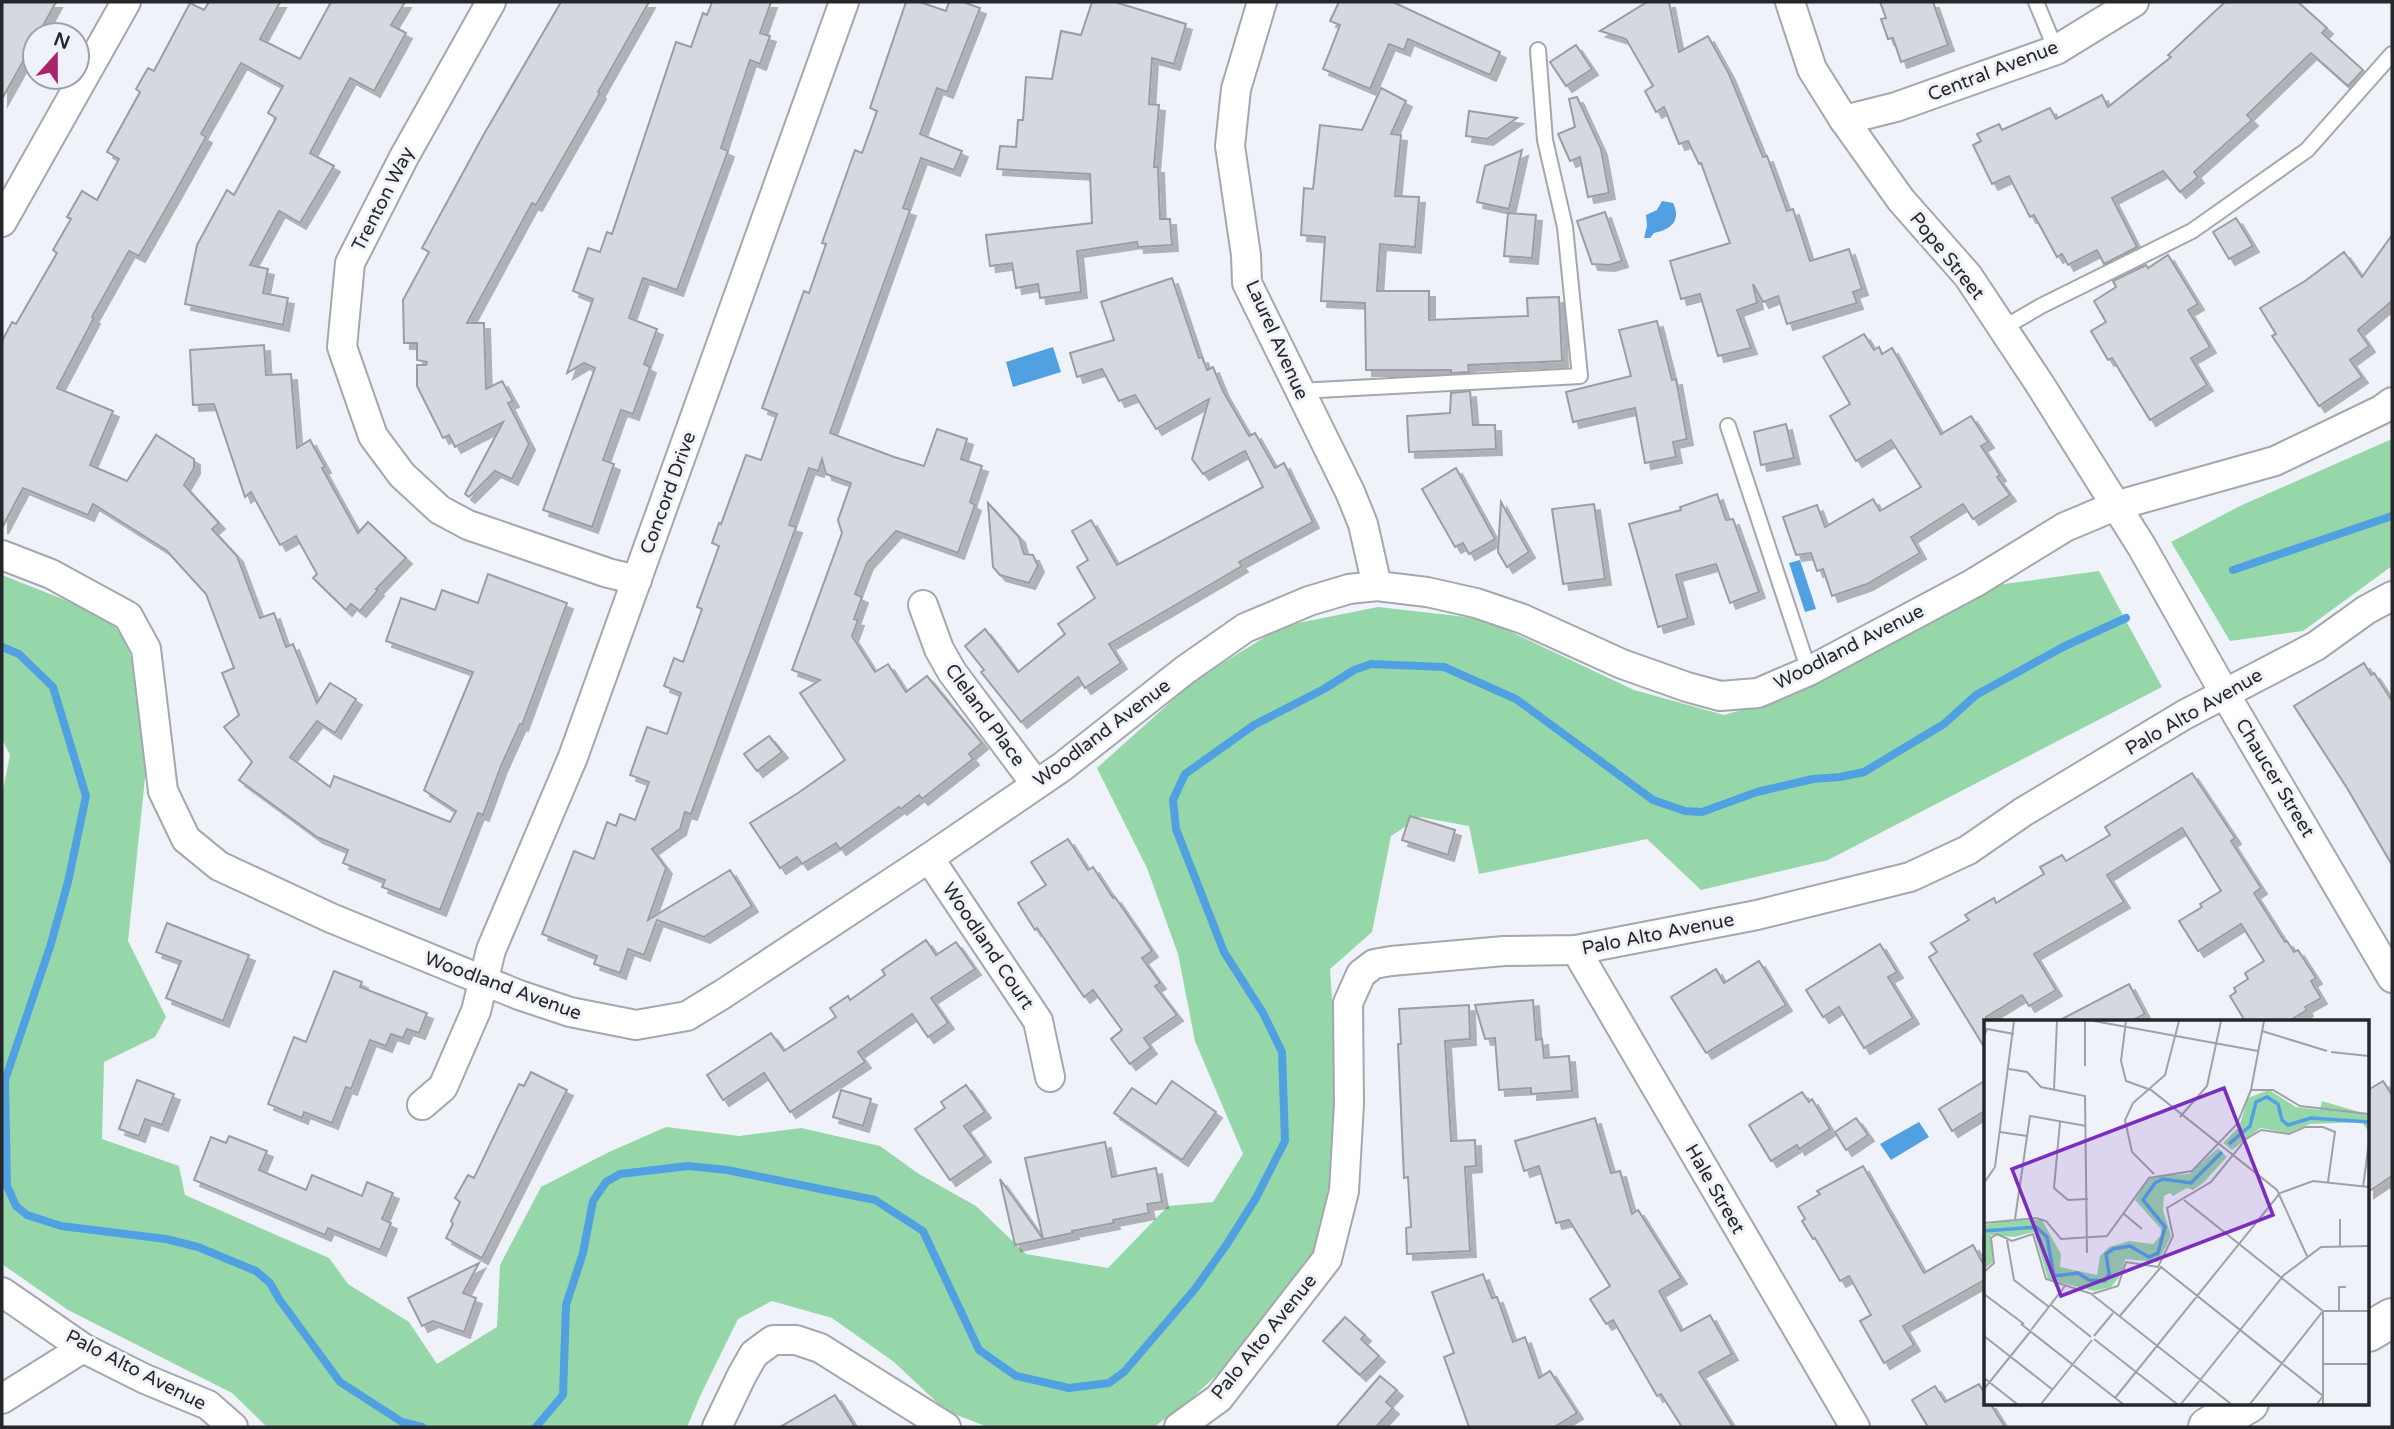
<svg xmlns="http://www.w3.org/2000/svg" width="2394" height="1429" font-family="'Varela Round',sans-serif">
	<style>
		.green { fill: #96d7a9 }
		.water { fill: #51a1e2 }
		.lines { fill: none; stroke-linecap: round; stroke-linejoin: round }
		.stream { stroke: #51a1e2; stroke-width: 8 }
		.building { fill: #d5d8df; stroke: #9a9da3; stroke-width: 2; filter: url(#shadow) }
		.service-casing { stroke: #a4a7ad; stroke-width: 18 }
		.minor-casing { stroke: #a4a7ad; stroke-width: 32 }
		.secondary-casing { stroke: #a4a7ad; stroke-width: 42 }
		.service { stroke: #fff; stroke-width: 14 }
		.minor { stroke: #fff; stroke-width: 28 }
		.secondary { stroke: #fff; stroke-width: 38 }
		.labels { text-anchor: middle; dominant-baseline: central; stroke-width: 6; stroke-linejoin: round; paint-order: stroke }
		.street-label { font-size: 19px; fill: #26272a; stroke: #eff2f9 }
		.inset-river { fill: none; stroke: #51a1e2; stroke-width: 3.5 }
		.inset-road { fill: none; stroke: #9fa1a6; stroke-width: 2 }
		.view { fill: #7b2cbf; fill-opacity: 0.15; stroke: #7b2cbf; stroke-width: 3.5 }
		.inset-edge { fill: none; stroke: #26272a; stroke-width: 3.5 }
	</style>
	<defs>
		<filter id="shadow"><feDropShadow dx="6" dy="6" stdDeviation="0" flood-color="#0004"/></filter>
	</defs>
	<rect width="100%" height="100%" fill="#eff2f9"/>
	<!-- green -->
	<g class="green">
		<path d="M2392 439V566L2303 631 2230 641 2171 542 2242 505Z"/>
		<path d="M2099 571 2162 687 1828 860 1701 890 1647 839 1479 874 1469 826 1420 817 1391 836 1372 932 1330 969 1337 1073 1334 1160 1316 1255 1237 1356 1190 1400 1154 1427H988L946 1411 894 1362 832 1318 772 1301 738 1319 702 1392 687 1427H267L232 1393 68 1310 2 1264V795L10 755 2 739V575L108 617 127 644 140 688 147 759 128 941 166 1017 155 1037 104 1062 102 1139 179 1166 185 1195 329 1258 348 1284 409 1322 437 1364 497 1327 500 1265 541 1187 609 1152 666 1127 739 1136 801 1128 880 1146 919 1174 976 1206 1026 1254 1108 1268 1168 1206 1213 1202 1243 1154 1195 1041 1178 954 1147 868 1097 768 1195 680 1283 626 1378 607 1484 619 1634 690 1724 715 1794 695 1997 585Z"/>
	</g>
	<!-- water -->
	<g class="water">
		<path d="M1662 201 1673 203C1682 221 1670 230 1654 233L1650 238H1644L1647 226 1646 215 1657 210Z"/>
		<path d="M1053 347 1061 372 1013 387 1006 362Z"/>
		<path d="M1800 560 1816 609 1805 612 1789 563Z"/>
		<path d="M1919 1122 1929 1137 1891 1160 1880 1144Z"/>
	</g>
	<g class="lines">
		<!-- stream -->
		<g class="stream">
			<path d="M2233 570 2392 516"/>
			<path d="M2 647 19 654 53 687 86 796 68 882 50 947 5 1080 7 1186 16 1206 27 1215 61 1226 166 1239 198 1247 256 1271 270 1283 279 1299 340 1382 402 1422 422 1427"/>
			<path d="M536 1427 563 1395 566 1305 583 1253 593 1201 606 1182 620 1174 688 1166 727 1170 875 1200 923 1231 979 1350 1016 1376 1069 1388 1109 1383 1124 1372 1195 1289 1227 1244 1256 1198 1285 1141 1282 1052 1263 1013 1224 952 1176 829 1173 800 1185 774 1254 725 1324 689 1354 670 1371 664 1444 667 1516 699 1653 800 1685 811 1702 812 1757 792 1813 779 1840 777 1864 772 1944 724 1976 695 2065 646 2126 618"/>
		</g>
	</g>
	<!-- building -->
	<g class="building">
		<path d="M2 2H56L38 35H35V40L2 99Z"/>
		<path d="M209 2H280L260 39 300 59 331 2H405L391 25 406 33 374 91 350 78 310 153 334 166 300 223 279 211 250 265 268 269 263 293 288 298 283 325 185 304 197 245 227 190 234 195 276 118 268 113 283 86 241 63 201 134 206 137 176 191 139 256 129 251 92 317 94 318 57 388 113 411 90 465 127 481 156 435 194 459V468L184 485 219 523 212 529 237 556 260 618 274 613 286 647 293 644 317 703 330 683 356 699 335 733 317 721 290 757 330 787 334 776 450 822 456 811 424 790 473 672 386 641 401 598 435 610 442 590 478 603 488 574 567 603 522 725 520 724 501 766 483 815 478 813 440 910 382 887 385 880 343 863 348 850 317 837 239 780 252 762 224 727 239 715 222 673 234 668 206 594 166 550 93 504 88 515 23 488 2 528V341L12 322 16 324 57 253 53 250 71 219 67 217 82 191 97 200 119 159 107 152 140 92 136 89 148 68 154 71 190 3 204 10Z"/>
		<path d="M561 2H649L598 92 600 93 536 205 532 203 467 323H484L486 389 502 381 513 401 508 403 529 444 512 479 495 471 469 497 465 494 503 422 455 447 449 435 443 438 417 386V365H426L427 362 417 360V343H404L403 300 429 252 422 248 484 134Z"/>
		<path d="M712 2H771L760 33 770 36 760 64 750 60 721 148 728 151 677 290 643 278 629 318 657 329 644 364 650 367 633 414 621 410 603 460 614 464 592 527 543 510 595 368 584 363 567 373 593 299 573 291 588 248 600 252 607 232 612 234 676 42 691 47 703 13 707 15Z"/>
		<path d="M906 2H920L946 11 949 2H963L980 8 947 92 937 88 920 134 962 151 954 170 921 158 903 208 910 210 830 433 894 457 924 466 937 429 967 439 961 459 982 466 970 502 975 505 958 553 896 531 867 563 855 594 862 597 854 619 858 620 852 636 875 672 888 664 906 692 927 676 982 743 969 754 973 759 922 799 919 795 901 809 899 807 840 849 836 843 802 864 797 857 780 868 750 823 798 793 845 760 800 693 820 680 792 670 842 533 838 520 851 483 826 474 822 459 818 471 809 468 789 525 796 527 691 814 685 812 680 829 652 849 666 868 648 920 730 870 752 906 704 937 657 920 644 955 628 949 620 973 594 964 597 956 542 934 574 851 594 859 607 822 616 826 620 814 635 820 649 782 630 775 647 727 667 734 681 693 664 686 674 658 683 662 702 609 697 607 719 546 712 543 719 523 721 524 746 455 761 460 777 414 762 408 804 291 809 293 826 244 822 243 855 150 862 153 877 111 870 108Z"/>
		<path d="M1092 2H1115L1186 24 1174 64 1152 58 1149 104 1159 105 1154 167H1158L1160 219H1170L1172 245 1138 247 1137 242 1077 251 1081 292 1040 298 1038 284 1016 288 1012 263 990 266 986 235 1092 223 1090 174 997 169 1000 146 1016 147 1018 120H1023L1026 77 1052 79 1061 31 1081 35Z"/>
		<path d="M1339 2H1393L1500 52 1490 75 1408 39 1404 50 1389 44 1370 89 1323 69 1340 25 1330 21Z"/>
		<path d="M1647 2H1669L1679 52 1708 36 1729 74 1763 157 1767 156 1787 211 1793 209 1810 261 1849 249 1862 289 1853 292 1857 303 1787 324 1778 296 1763 302 1753 284 1757 303 1737 310 1751 348 1718 356 1700 294 1681 299 1670 261 1730 243 1701 163 1699 164 1688 141 1679 144 1664 107 1656 112 1645 91 1653 86 1626 39 1600 31Z"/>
		<path d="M1880 2H1933L1948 45 1901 62 1893 38 1888 39 1881 19 1886 18Z"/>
		<path d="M2225 2H2298L2327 28 2322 33 2363 70 2348 86 2311 53 2247 115 2252 120 2194 172 2198 177 2180 192 2163 171 2112 198 2137 247 2104 264 2097 250 2068 265 2062 254 2057 257 2034 215 2030 217 2009 176 1992 184 1973 145 1981 141 1977 134 1999 124 2002 130 2050 108 2056 119 2102 95 2108 107 2171 57 2168 55Z"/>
		<path d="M1576 45 1592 69 1566 86 1550 62Z"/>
		<path d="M1381 88 1406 101 1391 134 1401 135 1395 196 1419 197 1415 247 1380 244 1377 291H1429V320L1528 316 1527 298 1559 297 1562 361 1468 365 1469 372 1451 373V370H1366L1365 303 1321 301 1325 237 1301 235 1304 188 1313 189 1320 125 1362 130Z"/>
		<path d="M1577 97 1601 149 1609 193 1588 197 1580 157 1570 161 1558 134 1575 127 1569 99Z"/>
		<path d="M1469 111 1517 118 1487 139 1466 136Z"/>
		<path d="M1522 150 1509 209 1477 202 1485 166Z"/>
		<path d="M1605 212 1622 261 1609 265 1592 264 1577 221Z"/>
		<path d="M1508 213 1536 215 1532 258 1504 256Z"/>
		<path d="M2236 218 2253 246 2229 259 2213 232Z"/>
		<path d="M2392 235V301L2358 330 2369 346 2350 360 2362 377 2319 406 2272 336 2276 334 2260 308 2305 281 2344 252 2362 277Z"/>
		<path d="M2168 255 2198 304 2188 310 2210 347 2191 358 2207 385 2150 420 2112 358 2108 360 2091 331 2106 322 2094 301 2116 287 2113 281 2146 265 2148 268Z"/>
		<path d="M1172 278 1199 358 1202 357 1207 370 1213 367 1223 391 1249 436 1255 433 1275 468 1284 463 1313 522 1239 562 1242 566 1109 644 1121 663 1085 688 1078 677 1021 722 981 672 984 670 965 646 985 629 1018 672 1065 634 1058 624 1095 598 1077 567 1088 560 1072 531 1091 520 1117 565 1263 487 1245 451 1203 474 1192 459 1209 399 1156 429 1135 395 1119 401 1102 369 1077 377 1070 353 1114 340 1101 302Z"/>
		<path d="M1657 321 1672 380 1676 379 1687 439 1673 442 1676 457 1645 463 1635 408 1573 422 1566 392 1631 376 1619 330Z"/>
		<path d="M1864 334 1874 350 1879 347 1882 354 1892 348 1941 434 1971 416 1988 442 1981 446 2000 475 1997 477 2010 495 1973 519 1963 504 1911 537 1920 553 1867 584 1832 596 1823 569 1817 571 1811 553 1796 555 1783 517 1817 505 1825 527 1873 499 1880 511 1921 487 1891 440 1856 461 1830 416 1850 404 1823 357Z"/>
		<path d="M264 345 266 375 291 374 297 448 310 440 325 467 322 468 358 533 368 522 406 558 376 589 378 590 360 611 351 604 346 610 313 578 317 574 296 536 280 545 251 492 245 497 214 404 193 405 190 350Z"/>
		<path d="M1470 391 1473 425H1495L1496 449 1409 452 1407 416 1450 413 1451 393Z"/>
		<path d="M1786 424 1794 458 1761 465 1754 432Z"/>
		<path d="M1456 468 1495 539 1469 554 1463 543 1455 547 1422 489Z"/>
		<path d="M1717 494 1726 520 1733 519 1759 592 1730 603 1716 564 1676 575 1688 618 1658 627 1629 524 1681 510 1680 507Z"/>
		<path d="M1501 502 1529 552 1507 567 1498 552Z"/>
		<path d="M988 503 1019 537 1024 554 1033 555 1038 566 1029 583 1000 575 993 567Z"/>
		<path d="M1594 504 1605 579 1563 584 1552 509Z"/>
		<path d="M2364 663 2371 675 2374 673 2392 701V865L2347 788 2294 706Z"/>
		<path d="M769 736 782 752 757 771 744 754Z"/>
		<path d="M2192 773 2235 838 2231 841 2261 888 2254 893 2285 942 2287 941 2294 952 2298 950 2316 978 2311 981 2321 998 2305 1007 2307 1010 2289 1021H2245L2230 996 2236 992 2234 988 2248 979 2245 973 2264 961 2241 924 2198 951 2179 921 2202 907 2200 904 2221 891 2182 828 2107 875 2124 902 2034 954 2056 990 2029 1006 2022 995 1986 1017V1050L1929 957 1937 952 1931 943 1969 920 1965 915 1994 898 1996 903 2044 874 2040 867 2062 855 2066 861 2110 835 2105 827Z"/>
		<path d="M1410 816 1455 830 1448 855 1402 840Z"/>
		<path d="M1068 839 1088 870 1093 867 1113 898 1115 897 1152 951 1142 958 1160 983 1155 986 1177 1015 1144 1038 1151 1048 1130 1064 1111 1039 1122 1030 1093 990 1084 997 1037 928 1035 930 1018 903 1046 885 1031 862Z"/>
		<path d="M167 923 249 955 223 1021 166 998 181 961 156 952Z"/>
		<path d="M926 940 936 955 956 942 975 969 931 998 948 1023 928 1037 912 1014 858 1052 865 1062 790 1112 764 1073 723 1100 707 1075 771 1033 784 1051 836 1017 830 1008 848 996 850 1000 885 975 882 970Z"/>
		<path d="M1880 944 1897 972 1888 977 1913 1018 1864 1048 1839 1007 1823 1017 1806 990Z"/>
		<path d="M1759 961 1786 1005 1706 1053 1671 997 1716 969 1724 983Z"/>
		<path d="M334 971 362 982 360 987 427 1013 419 1033 407 1029 403 1038 391 1034 386 1046 370 1040 351 1089 346 1087 332 1123 304 1112 302 1118 268 1104 294 1037 306 1042Z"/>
		<path d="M2129 984 2145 1014 2131 1021H2058Z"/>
		<path d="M1533 1000 1536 1040 1542 1039 1544 1058 1569 1056 1572 1091 1531 1094V1088L1499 1090 1495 1038 1485 1039 1475 1005Z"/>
		<path d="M1469 1005 1470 1039 1445 1041 1451 1141 1475 1140 1476 1166 1465 1167 1470 1251 1407 1254 1406 1228 1411 1227 1408 1177 1404 1178 1398 1044H1401L1399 1009Z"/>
		<path d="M531 1072 567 1090 482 1258 446 1238 453 1224 451 1221 460 1202 455 1198 468 1175 474 1178 519 1084 524 1086Z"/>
		<path d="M137 1080 174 1094 162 1125 145 1119 139 1136 119 1129Z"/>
		<path d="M1986 1080V1110L1952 1131 1939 1109Z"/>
		<path d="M1172 1081 1216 1112 1182 1160 1114 1113 1132 1088 1156 1104Z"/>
		<path d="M2383 1081 2392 1095V1176L2368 1192V1090Z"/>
		<path d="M966 1085 985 1112 964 1126 985 1156 950 1180 915 1129 945 1108 941 1102Z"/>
		<path d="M841 1090 871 1099 863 1126 833 1117Z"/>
		<path d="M1802 1092 1809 1102 1812 1099 1830 1129 1799 1149 1797 1145 1771 1161 1749 1125Z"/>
		<path d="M1595 1118 1611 1173 1620 1171 1632 1214 1638 1210 1681 1278 1659 1291 1681 1331 1710 1315 1732 1354 1699 1372 1733 1427H1682L1661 1394 1657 1396 1613 1320 1606 1324 1590 1299 1610 1286 1569 1220 1556 1223 1539 1166 1524 1171 1515 1141Z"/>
		<path d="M1856 1118 1868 1135 1846 1150 1835 1132Z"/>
		<path d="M229 1136 267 1151 259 1170 306 1190 312 1175 362 1196 367 1182 393 1193 382 1219 391 1223 380 1250 328 1228 325 1235 194 1180 211 1137 226 1143Z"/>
		<path d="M1105 1142 1112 1177 1156 1168 1162 1202 1147 1204 1149 1213 1113 1220 1114 1223 1072 1231 1073 1233 1015 1245 1000 1179 1043 1239 1025 1158Z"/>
		<path d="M1863 1166 1924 1273 1973 1245 1986 1269V1279L1903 1326 1914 1345 1884 1363 1860 1321 1871 1315 1849 1276 1840 1281 1815 1238 1813 1239 1802 1221 1805 1219 1798 1207 1820 1194 1817 1191Z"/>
		<path d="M479 1263 463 1293 476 1298 464 1332 433 1321 422 1326 408 1298Z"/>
		<path d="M1483 1274 1492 1298 1497 1297 1513 1342 1525 1337 1539 1378 1550 1371 1577 1413 1554 1427H1469L1444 1357 1454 1353 1432 1292Z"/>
		<path d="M1345 1317 1365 1335 1361 1339 1379 1356 1360 1375 1323 1341Z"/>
		<path d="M1380 1376 1397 1390 1386 1402 1393 1408 1376 1427H1336Z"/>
		<path d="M1979 1384 1986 1396V1403H1990L2005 1427H1928L1912 1400 1935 1386 1945 1402Z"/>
		<path d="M835 1395 855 1427H780Z"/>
	</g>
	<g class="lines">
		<!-- service casing -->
		<g class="service-casing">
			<g id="service">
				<path d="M2036 2 2056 50"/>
				<path d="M2003 328 2041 306 2192 231 2307 150 2392 54"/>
				<path d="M1299 391 1580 376 1565 227 1545 140 1538 50"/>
				<path d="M1728 426 1809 671"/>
			</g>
		</g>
		<!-- minor casing -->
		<g class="minor-casing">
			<g id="minor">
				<path d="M491 2 404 157 350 263 342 347 373 436 402 475 440 510 468 525 608 573 637 580"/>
				<path d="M1262 2 1236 89 1230 146 1246 255 1247 283 1350 492 1363 524 1377 586"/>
				<path d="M1790 2 1812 69 1844 120 1901 200 1968 276 2039 383 2142 547 2225 694 2392 978"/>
				<path d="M1844 120 1896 107 2056 50 2134 2"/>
				<path d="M2 222 126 2"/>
				<path d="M2 555 51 574 128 616 146 649 163 791 186 839 219 866 331 918 519 995 570 1012 636 1025 687 1016 723 994 929 858 1062 767 1185 670 1245 628 1309 601 1349 589 1377 586 1427 592 1476 603 1523 619 1622 664 1687 687 1720 696 1758 693 1809 671 1974 583 2065 527 2115 506 2275 461 2381 410 2392 402"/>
				<path d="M923 605 939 649 952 672 1035 783"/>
				<path d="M929 858 1038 1021 1050 1077"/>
				<path d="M1576 950 1855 1427"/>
				<path d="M422 1105 443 1087 476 1011 491 950 573 757 844 2"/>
				<path d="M2 1292 83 1348 145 1379 208 1405 233 1427"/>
				<path d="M2 1399 83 1348"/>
				<path d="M717 1427 742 1375 754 1354 773 1340H796L820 1348 946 1427"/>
				<path d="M1179 1427 1219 1398 1327 1259 1344 1191 1349 1104 1348 1003 1361 974 1374 964 1391 961 1504 951 1576 950 1757 915 1910 877 1968 850 2023 812 2184 715 2316 646 2366 610 2392 596"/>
			</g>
		</g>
		<!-- secondary casing -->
		<g class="secondary-casing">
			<g id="secondary">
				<path d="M2368 1332 2392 1318"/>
				<path d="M2208 1427 2249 1403"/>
			</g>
		</g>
		<!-- service -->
		<use href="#service" class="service"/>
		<!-- minor -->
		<use href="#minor" class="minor"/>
		<!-- secondary -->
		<use href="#secondary" class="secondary"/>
	</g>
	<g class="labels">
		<!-- street labels -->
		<g class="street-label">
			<text transform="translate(1993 71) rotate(-21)">Central Avenue</text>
			<text transform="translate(383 199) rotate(-63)">Trenton Way</text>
			<text transform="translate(1947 256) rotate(51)">Pope Street</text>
			<text transform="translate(1277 340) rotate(66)">Laurel Avenue</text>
			<text transform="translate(668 493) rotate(-70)">Concord Drive</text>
			<text transform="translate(1849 647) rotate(-27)">Woodland Avenue</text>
			<text transform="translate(2194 712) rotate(-30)">Palo Alto Avenue</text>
			<text transform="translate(985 715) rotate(54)">Cleland Place</text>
			<text transform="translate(1102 733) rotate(-37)">Woodland Avenue</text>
			<text transform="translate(2275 778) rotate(59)">Chaucer Street</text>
			<text transform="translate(1658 934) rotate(-11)">Palo Alto Avenue</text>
			<text transform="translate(988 946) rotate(56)">Woodland Court</text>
			<text transform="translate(503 986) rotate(20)">Woodland Avenue</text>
			<text transform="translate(1715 1189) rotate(60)">Hale Street</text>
			<text transform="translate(1264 1337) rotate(-51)">Palo Alto Avenue</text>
			<text transform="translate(136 1370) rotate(27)">Palo Alto Avenue</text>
		</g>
	</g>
	<!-- overview -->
	<g transform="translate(1984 1020)">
		<rect width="385" height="385" fill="#eff2f9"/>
		<path d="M285 70 312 87 336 90 338 81 385 95V112L378 102 326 104 304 113 276 108 248 130 239 123 255 107 264 78ZM234 128 243 137 219 163 209 170 203 168 189 176 186 173 180 176 179 190 187 216 174 242 141 239 137 255 127 267 110 271 64 259 50 212 30 217 7 215 9 242 0 249V205L24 200H58L77 234 76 247 113 255 116 236 125 227 145 221 169 224 177 215V209L151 180 163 161 171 156 205 154Z" fill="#96d7a9"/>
		<path class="inset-river" d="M245 124 266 106 272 82 283 77 294 84 298 100 304 105 327 98 385 102M0 211 52 207 63 217 70 256 94 253 105 260 121 261 125 254 122 234 129 229 146 226 165 237 174 233 181 207 159 180 171 163 179 159 207 163 238 132M0 216V242"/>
		<path class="inset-road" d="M101 1V46M110 1 274 31M142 1 137 41 142 61 167 70 293 170 323 236M278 11 343 31M0 16 3 9 30 14M347 32 385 36M25 49 43 52 57 67 101 76 103 233M70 70 73 1M267 70H289L316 86 385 94M196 97 223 66 237 1M76 102 70 168 84 180 104 179M16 112 43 116M170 154 148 132 141 100 149 83 181 55 195 1M0 163 11 147 30 1M379 167 385 122M200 180 339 291V384M140 194 158 209M31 199 46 96 102 106M356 199V226M0 203 52 198 62 201 77 219 123 216 165 158 208 151 253 104 267 70 280 1M23 220 30 260 65 287M0 252 10 243 7 218 13 214 28 221 49 214 62 259 108 274 134 266 142 242 174 247 189 216 183 188 227 162 262 119 277 110 305 114 321 107H339L351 112 344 162M106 273 247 384M0 274 40 304M67 285 107 317M355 291V267H362M135 297 177 247 339 376 333 384M37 304 139 384M47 310 81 266M0 316 69 370M110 316 129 293M110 319 193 384M340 344H385M0 358 33 384M0 369 46 312M131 378 296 173 329 161 385 167M57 384 108 320M197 384 300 255 337 227 385 226M266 384 339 291H385"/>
		<path class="view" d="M240 68 289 195 77 276 28 149Z"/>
		<rect width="385" height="385" class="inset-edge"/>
	</g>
	<!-- border -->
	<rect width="2394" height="1429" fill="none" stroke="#26272a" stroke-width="7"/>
	<!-- north arrow -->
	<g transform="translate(56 56) rotate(21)"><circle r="33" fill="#eff2f9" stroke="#9fa1a6" stroke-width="2"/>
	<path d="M0-5L12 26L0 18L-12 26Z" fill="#aa246c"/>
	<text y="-10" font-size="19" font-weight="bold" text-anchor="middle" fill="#26272a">N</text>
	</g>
</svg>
